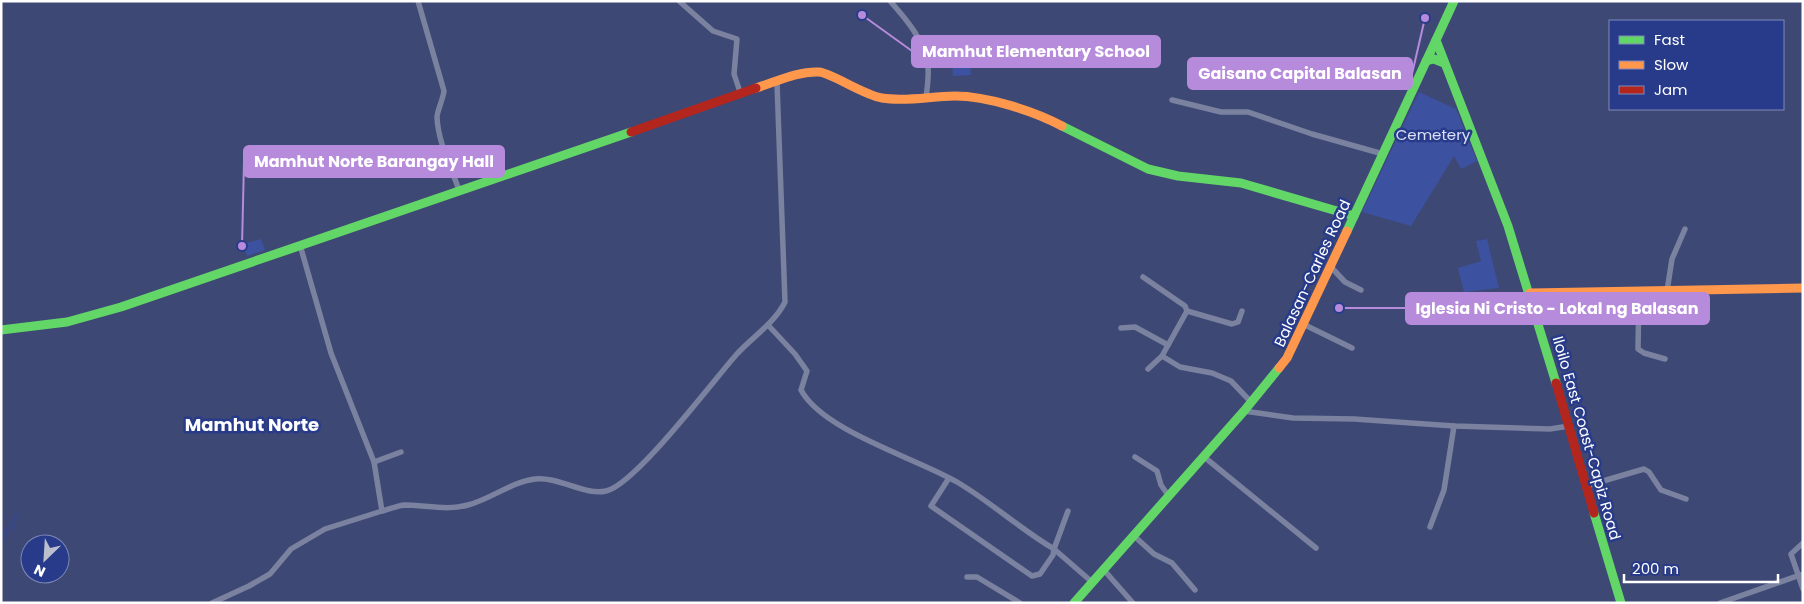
<svg xmlns="http://www.w3.org/2000/svg" width="1804" height="604" font-family="Poppins,sans-serif">
	<style>
		.green { fill: #3c52a0 }
		.lines { fill: none; stroke-linecap: round; stroke-linejoin: round }
		.canal { stroke: #3a4882; stroke-width: 5.5 }
		.street { stroke: #7a82a0; stroke-width: 5.5 }
		.fast { stroke: #63d668; stroke-width: 9 }
		.slow { stroke: #ff974d; stroke-width: 9 }
		.jam { stroke: #b3261e; stroke-width: 9 }
		.labels { text-anchor: middle; dominant-baseline: central; stroke-width: 5; stroke-linejoin: round; paint-order: stroke }
		.park-label { font-size: 15px; fill: #dae0f7; stroke: #283b8a }
		.street-label { font-size: 15px; fill: #fff; stroke: #283b8a }
		.quarter-label { font-size: 18px; font-weight: bold; fill: #fff; stroke: #283b8a }
		.leader { fill: none; stroke: #b68bdc; stroke-width: 2 }
		.callout-dot { fill: #b68bdc; stroke: #283b8a; stroke-width: 2 }
		.callout { fill: #b68bdc; stroke: #b68bdc; stroke-width: 2 }
		.callout-label { font-size: 16px; text-anchor: middle; font-weight: bold; fill: #fff }
	</style>
	<rect width="100%" height="100%" fill="#3e4874"/>
	<!-- green -->
	<g class="green">
		<path d="M970 63 971 75 953 76 952 65Z"/>
		<path d="M1419 92 1456 109 1477 161 1461 169 1454 156 1411 226 1362 212Z"/>
		<path d="M261 239 265 250 247 256 243 244Z"/>
		<path d="M1487 239 1499 288 1464 292 1458 268 1481 261 1476 241Z"/>
	</g>
	<g class="lines">
		<!-- canal -->
		<path class="canal" d="M1 537 12 527 16 515"/>
		<!-- street -->
		<g class="street">
			<path d="M418 1 444 91C443 99 437 112 437 117 438 142 451 167 459 190"/>
			<path d="M679 1 713 31 737 39 734 74 741 95"/>
			<path d="M890 1C906 19 926 42 928 67 929 77 927 88 926 99"/>
			<path d="M1172 100 1221 112H1248L1312 134 1383 154"/>
			<path d="M1331 267 1345 282 1361 290"/>
			<path d="M1143 277 1185 306 1187 311 1162 356"/>
			<path d="M1639 291 1638 349 1644 353 1665 359"/>
			<path d="M1667 291 1672 259 1685 229"/>
			<path d="M1187 311 1232 324 1238 322 1242 311"/>
			<path d="M768 325 795 354 807 371 801 390C823 431 916 458 957 482 991 502 1020 529 1054 549L1053 555 1040 574 1032 576 931 506 949 478"/>
			<path d="M1305 325 1352 348"/>
			<path d="M1121 328 1135 327 1168 345"/>
			<path d="M1148 369 1162 356 1180 367 1212 373 1231 381 1251 402"/>
			<path d="M1244 411 1293 418 1354 419 1454 426 1550 429 1569 426"/>
			<path d="M1203 456 1316 548"/>
			<path d="M1135 457 1157 471 1161 485 1168 495"/>
			<path d="M374 462 401 452"/>
			<path d="M1586 486 1644 469 1649 472 1661 490 1686 499"/>
			<path d="M382 511C389 509 397 506 404 505 425 505 447 511 468 505 491 499 511 482 535 479 558 476 585 496 606 491 635 485 713 381 736 355 752 337 774 324 785 302L777 83"/>
			<path d="M1068 511 1054 549 1092 582"/>
			<path d="M1430 527 1444 490 1454 426"/>
			<path d="M1133 535 1154 554 1172 563 1195 590"/>
			<path d="M1803 543 1791 554 1803 589"/>
			<path d="M1103 569 1133 603"/>
			<path d="M967 577H977L1020 603"/>
			<path d="M212 603 249 586 270 574 291 549 325 529 382 511 374 462 331 353 300 245"/>
			<path d="M1720 603 1803 574"/>
		</g>
		<!-- fast -->
		<g class="fast">
			<path d="M1454 1 1436 40 1508 226 1556 383"/>
			<path d="M1426 61 1434 59 1444 63"/>
			<path d="M1062 126 1148 169 1178 176 1241 183 1354 216"/>
			<path d="M1347 231 1436 40"/>
			<path d="M1 330 67 322 121 307 631 132"/>
			<path d="M1594 513 1621 603"/>
			<path d="M1074 603 1244 411 1279 368"/>
		</g>
		<!-- slow -->
		<g class="slow">
			<path d="M756 88C776 82 797 71 819 72 832 73 863 95 882 98 907 102 931 96 955 96 987 96 1034 111 1062 126"/>
			<path d="M1530 293 1803 288"/>
			<path d="M1279 368 1287 358 1347 231"/>
		</g>
		<!-- jam -->
		<g class="jam">
			<path d="M631 132 756 88"/>
			<path d="M1556 383 1594 513"/>
		</g>
	</g>
	<g class="labels">
		<!-- park labels -->
		<g class="park-label">
			<text x="1433" y="134">Cemetery</text>
		</g>
		<!-- street labels -->
		<g class="street-label">
			<text transform="translate(1312 273) rotate(-65)">Balasan-Carles Road</text>
			<text transform="translate(1587 438) rotate(74)">Iloilo East Coast-Capiz Road</text>
		</g>
		<!-- quarter labels -->
		<g class="quarter-label">
			<text x="252" y="424">Mamhut Norte</text>
		</g>
	</g>
	<!-- callouts -->
	<path class="leader" d="M862 15L912 51M1425 18L1412 74M242 246L244 162M1339 308L1406 308"/>
	<g class="callout-dot">
		<circle cx="862" cy="15" r="5"/>
		<circle cx="1425" cy="18" r="5"/>
		<circle cx="242" cy="246" r="5"/>
		<circle cx="1339" cy="308" r="5"/>
	</g>
	<g class="callout">
		<rect x="912" y="36" width="248" height="31" rx="5"/>
		<rect x="1188" y="58" width="224" height="31" rx="5"/>
		<rect x="244" y="146" width="260" height="31" rx="5"/>
		<rect x="1406" y="293" width="303" height="31" rx="5"/>
	</g>
	<g class="callout-label">
		<text x="1036" y="57">Mamhut Elementary School</text>
		<text x="1300" y="79">Gaisano Capital Balasan</text>
		<text x="374" y="167">Mamhut Norte Barangay Hall</text>
		<text x="1557" y="314">Iglesia Ni Cristo - Lokal ng Balasan</text>
	</g>
	<!-- border -->
	<rect width="1804" height="604" fill="none" stroke="#ffffff" stroke-width="5"/>
	<!-- legend -->
	<rect x="1609" y="20" width="175" height="90" fill="#283b8a" stroke="#7e89b9"/>
	<rect x="1619" y="36" width="25" height="8" fill="#63d668" stroke="#7e89b9"/>
	<text x="1654" y="45" font-size="15" fill="#ffffff">Fast</text>
	<rect x="1619" y="61" width="25" height="8" fill="#ff974d" stroke="#7e89b9"/>
	<text x="1654" y="70" font-size="15" fill="#ffffff">Slow</text>
	<rect x="1619" y="86" width="25" height="8" fill="#b3261e" stroke="#7e89b9"/>
	<text x="1654" y="95" font-size="15" fill="#ffffff">Jam</text>
	<!-- north arrow -->
	<g transform="translate(45 559) rotate(205)"><circle r="24" fill="#283b8a" stroke="#7e89b9"/>
	<path d="M0-4L9 19L0 12L-9 19Z" fill="#bbbfce"/>
	<text y="-8" font-size="14" font-weight="bold" text-anchor="middle" fill="#ffffff">N</text>
	</g>
	<!-- scale -->
	<path d="M1624 574v8h154v-8" fill="none" stroke="#ffffff" stroke-width="2.5"/>
	<text x="1632" y="574" font-size="15" fill="#ffffff" stroke="#283b8a" stroke-width="4" paint-order="stroke">200 m</text>
</svg>
